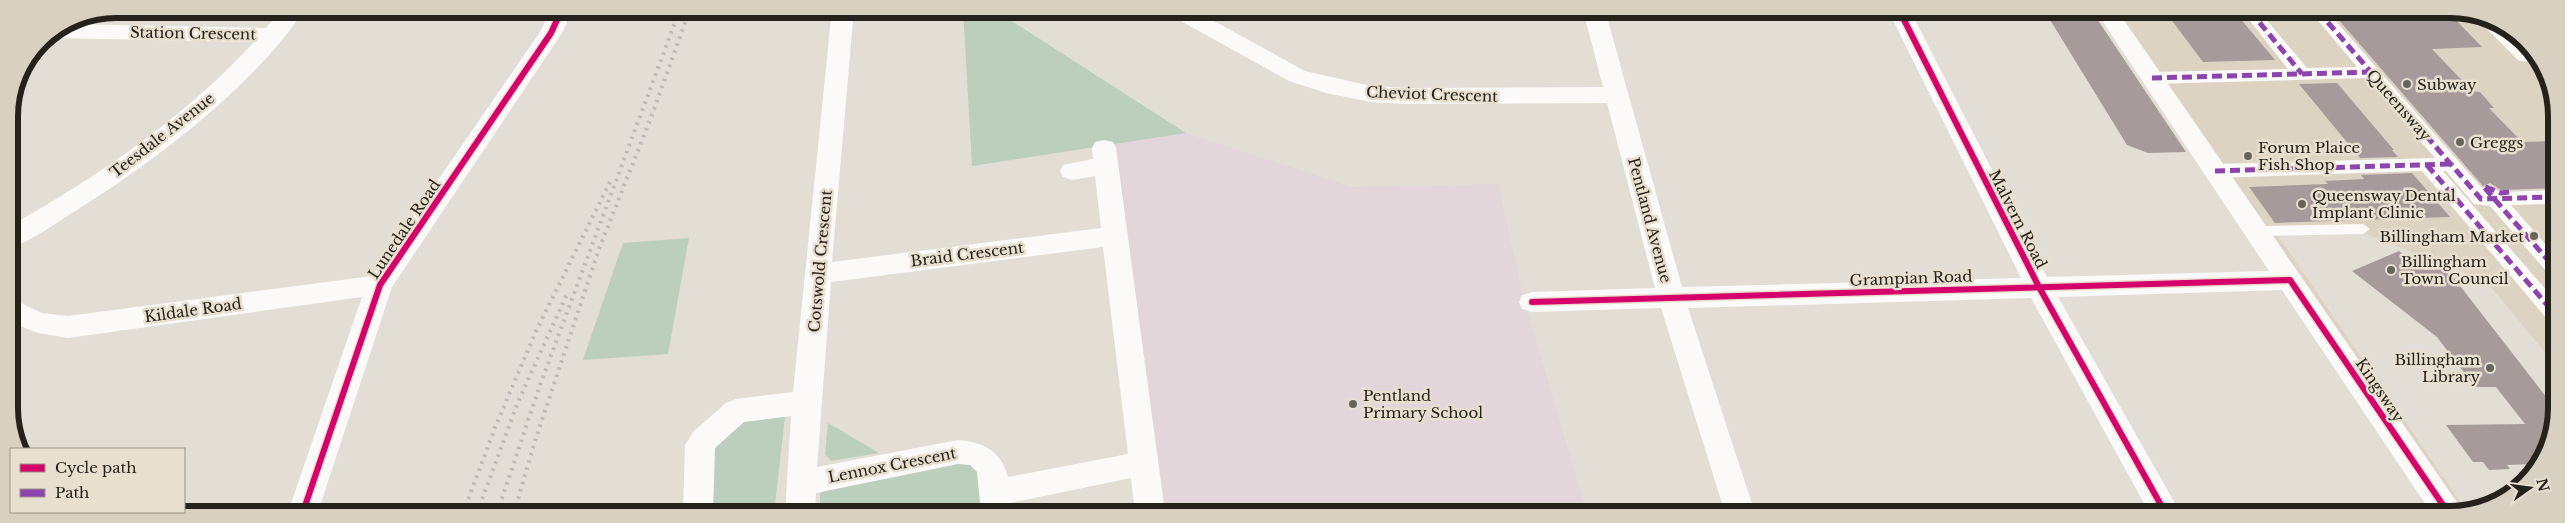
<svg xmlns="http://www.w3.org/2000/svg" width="2565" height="523" font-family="'Libre Baskerville',serif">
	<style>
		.built { fill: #dcd3c3 }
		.education { fill: #e2d6db }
		.green { fill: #bccfbd }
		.building { fill: #a69a9b }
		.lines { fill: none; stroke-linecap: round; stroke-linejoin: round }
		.service { fill: #fbfaf9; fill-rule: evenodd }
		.pedestrian { fill: #fbfaf9; fill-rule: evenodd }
		.minor { fill: #fbfaf9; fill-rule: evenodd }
		.rail { stroke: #bcbbb9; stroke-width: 4; stroke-dasharray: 2.5 5; stroke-linecap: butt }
		.quiet { stroke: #8e44ad; stroke-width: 5; stroke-dasharray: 10 5; stroke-linecap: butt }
		.cycleway-casing { stroke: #e8dfcf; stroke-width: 9 }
		.cycleway { stroke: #d6006c; stroke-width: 6 }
		.poi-dot { fill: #67645d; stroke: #e8dfcf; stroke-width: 2 }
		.labels { text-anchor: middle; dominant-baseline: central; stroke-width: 5; stroke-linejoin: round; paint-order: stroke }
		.street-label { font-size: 15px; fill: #25221c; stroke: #e8dfcf }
		.poi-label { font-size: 15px; fill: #25221c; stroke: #e8dfcf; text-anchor: start }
		.rim { fill: none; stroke: #25221c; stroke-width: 6 }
	</style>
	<rect width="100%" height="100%" fill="#e2ded5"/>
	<!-- built -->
	<path class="built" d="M2110 10 2470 11 2512 33 2532 52 2554 94V363L2486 281 2361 232 2276 233 2466 510 2457 514H2442Z"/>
	<!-- education -->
	<path class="education" d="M1186 133 1352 187 1498 184 1523 296 1587 513H1166L1114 144Z"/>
	<!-- green -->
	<g class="green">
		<path d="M963 9H993L1186 133 972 166Z"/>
		<path d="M1351 10H1475L1476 17 1363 16Z"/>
		<path d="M689 238 668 354 583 360 623 243Z"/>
		<path d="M744 416 785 417 774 513H708L709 441Z"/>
		<path d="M828 423 879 453 831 461 825 454Z"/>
		<path d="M959 460 971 464 979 471 985 513H820V494L825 488Z"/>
	</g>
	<!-- building -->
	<g class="building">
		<path d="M2044 10H2091L2186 152 2148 153 2127 145Z"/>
		<path d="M2164 10 2234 11 2275 60 2203 62Z"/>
		<path d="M2331 11H2447L2482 47 2432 49 2472 91 2480 92 2494 108H2489L2522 142 2554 141V188L2501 190 2490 183 2483 186Z"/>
		<path d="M2337 83 2394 150H2392L2398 157 2360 158 2299 84Z"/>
		<path d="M2412 173 2450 217 2275 223 2249 187 2328 184 2325 181 2364 179 2361 175Z"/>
		<path d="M2399 251 2425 270 2447 269 2554 407V428L2534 464 2507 465 2510 469 2489 470 2483 462H2473L2446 425 2525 424 2496 387H2475L2437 337 2352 271Z"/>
	</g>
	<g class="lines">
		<!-- service -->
		<path class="service" d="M2363 224 2370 229 2363 234 2256 236 2249 231 2256 226Z"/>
		<!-- pedestrian -->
		<path class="pedestrian" d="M2242 11H2259L2307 68 2357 67 2310 11H2327L2482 188 2489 185 2500 192 2554 190V204L2511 205 2554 254V274L2547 272 2490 206 2474 204 2446 171H2443L2554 299V321L2547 319 2422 171 2215 178 2208 176 2206 171 2208 166 2215 164 2435 158 2366 78 2152 84 2146 82 2143 78 2146 74 2152 72 2288 69Z"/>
		<!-- minor -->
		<g class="minor">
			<path d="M282 9H305C252 89 150 165 69 215 51 226 31 242 10 247V226C99 176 184 118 254 42L54 38 46 36 64 24 266 28Z"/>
			<path d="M551 9H573L562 33 392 287 318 512H288L362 297 68 338 38 333 10 322V298L42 313 68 316 372 276 540 32Z"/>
			<path d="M832 9H854L832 262 1101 228 1095 176 1072 180 1063 177 1060 171 1063 165 1093 159 1092 148 1095 142 1104 140 1113 142 1116 148 1165 513H1135L1131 478 1010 503 1011 513H981L977 472 970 465 958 464 816 493 815 513H785L791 416 744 422 715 448 713 513H683L685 445 693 432 726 403 736 399 793 392ZM1103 247 1128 454 1008 477C1001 451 984 442 958 440L817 467 831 282Z"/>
			<path d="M1167 10H1194L1305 71 1371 86 1408 88 1603 87 1583 10H1605L1682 287 2021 278 1888 10H1910L2047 277 2269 271 2095 10H2117L2463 511 2457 514H2432L2282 290 2058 297 2181 514H2150L2031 298 1688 308 1755 513H1725L1661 308 1532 312 1522 309 1519 302 1522 295 1532 292 1655 288 1607 103 1408 104 1371 102 1326 93 1289 81 1170 15Z"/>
			<path d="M2486 19 2522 38 2537 62 2519 61 2486 28 2483 23Z"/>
		</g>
		<!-- rail -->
		<g class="rail">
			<path d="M463 513 496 425 537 329 611 180"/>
			<path d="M477 513 518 402 567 294"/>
			<path d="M497 513 540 385 680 9"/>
			<path d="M514 513 535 441 599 249 652 115 690 9"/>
		</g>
		<!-- quiet -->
		<g class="quiet">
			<path d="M2250 11 2302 74"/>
			<path d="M2318 11 2481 199 2554 197"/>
			<path d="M2152 78 2371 72"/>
			<path d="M2427 165 2554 313"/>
			<path d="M2215 171 2451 164"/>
			<path d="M2509 192 2501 193 2483 186 2554 267"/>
		</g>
		<!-- cycleway casing -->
		<g class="cycleway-casing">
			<g id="cycleway">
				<path d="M1899 10 2039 287 2166 514"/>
				<path d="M1532 302 2290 280 2449 514"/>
				<path d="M303 512 380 285 551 33 562 9"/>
			</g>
		</g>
		<!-- cycleway -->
		<use href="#cycleway" class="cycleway"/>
	</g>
	<!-- markers -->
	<g class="poi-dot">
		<circle cx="2407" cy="84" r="5"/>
		<circle cx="2460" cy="142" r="5"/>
		<circle cx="2248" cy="156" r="5"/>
		<circle cx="2302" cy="204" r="5"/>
		<circle cx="2534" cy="236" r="5"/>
		<circle cx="2391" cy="270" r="5"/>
		<circle cx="2490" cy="368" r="5"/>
		<circle cx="1353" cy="404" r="5"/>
	</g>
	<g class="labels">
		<!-- street labels -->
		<g class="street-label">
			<text transform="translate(193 33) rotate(1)">Station Crescent</text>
			<text transform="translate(1432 94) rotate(2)">Cheviot Crescent</text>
			<text transform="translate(2399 105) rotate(49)">Queensway</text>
			<text transform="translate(162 135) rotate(-38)">Teesdale Avenue</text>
			<text transform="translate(2018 219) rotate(63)">Malvern Road</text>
			<text transform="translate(1650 220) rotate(75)">Pentland Avenue</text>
			<text transform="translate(404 229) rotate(-56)">Lunedale Road</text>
			<text transform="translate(967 254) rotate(-7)">Braid Crescent</text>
			<text transform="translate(820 261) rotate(-85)">Cotswold Crescent</text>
			<text transform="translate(1911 278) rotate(-2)">Grampian Road</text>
			<text transform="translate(193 310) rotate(-8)">Kildale Road</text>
			<text transform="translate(2380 390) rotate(56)">Kingsway</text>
			<text transform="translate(892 465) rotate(-11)">Lennox Crescent</text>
		</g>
		<!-- poi labels -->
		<g class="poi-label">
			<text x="2417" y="84">Subway</text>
			<text x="2470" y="142">Greggs</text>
			<text x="2258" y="147">Forum Plaice<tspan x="2258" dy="17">Fish Shop</tspan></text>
			<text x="2312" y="195">Queensway Dental<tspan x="2312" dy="17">Implant Clinic</tspan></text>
			<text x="2524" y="236" text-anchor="end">Billingham Market</text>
			<text x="2401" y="261">Billingham<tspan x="2401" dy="17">Town Council</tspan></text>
			<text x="2480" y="359" text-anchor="end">Billingham<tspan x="2480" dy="17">Library</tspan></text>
			<text x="1363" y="395">Pentland<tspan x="1363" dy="17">Primary School</tspan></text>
		</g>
	</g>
	<!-- crop -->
	<path d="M0 0H2565V523H0ZM116 18H2450A98 98 0 0 1 2548 116V408A98 98 0 0 1 2450 506H116A98 98 0 0 1 18 408V116A98 98 0 0 1 116 18Z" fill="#d8d0c1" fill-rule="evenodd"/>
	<path class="rim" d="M116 18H2450A98 98 0 0 1 2548 116V408A98 98 0 0 1 2450 506H116A98 98 0 0 1 18 408V116A98 98 0 0 1 116 18Z"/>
	<!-- legend -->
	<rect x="10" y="448" width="175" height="65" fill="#e8dfcf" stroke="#9a9387"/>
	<rect x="20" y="464" width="25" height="8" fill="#d6006c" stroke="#9a9387"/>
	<text x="55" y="473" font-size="15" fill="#25221c">Cycle path</text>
	<rect x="20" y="489" width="25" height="8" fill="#8e44ad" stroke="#9a9387"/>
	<text x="55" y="498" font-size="15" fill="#25221c">Path</text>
	<!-- north arrow -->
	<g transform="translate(2530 488) rotate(76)" stroke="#e8dfcf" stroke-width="4" paint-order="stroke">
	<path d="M0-4L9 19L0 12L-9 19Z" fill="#25221c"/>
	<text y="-8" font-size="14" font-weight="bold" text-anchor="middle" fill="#25221c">N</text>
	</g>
</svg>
